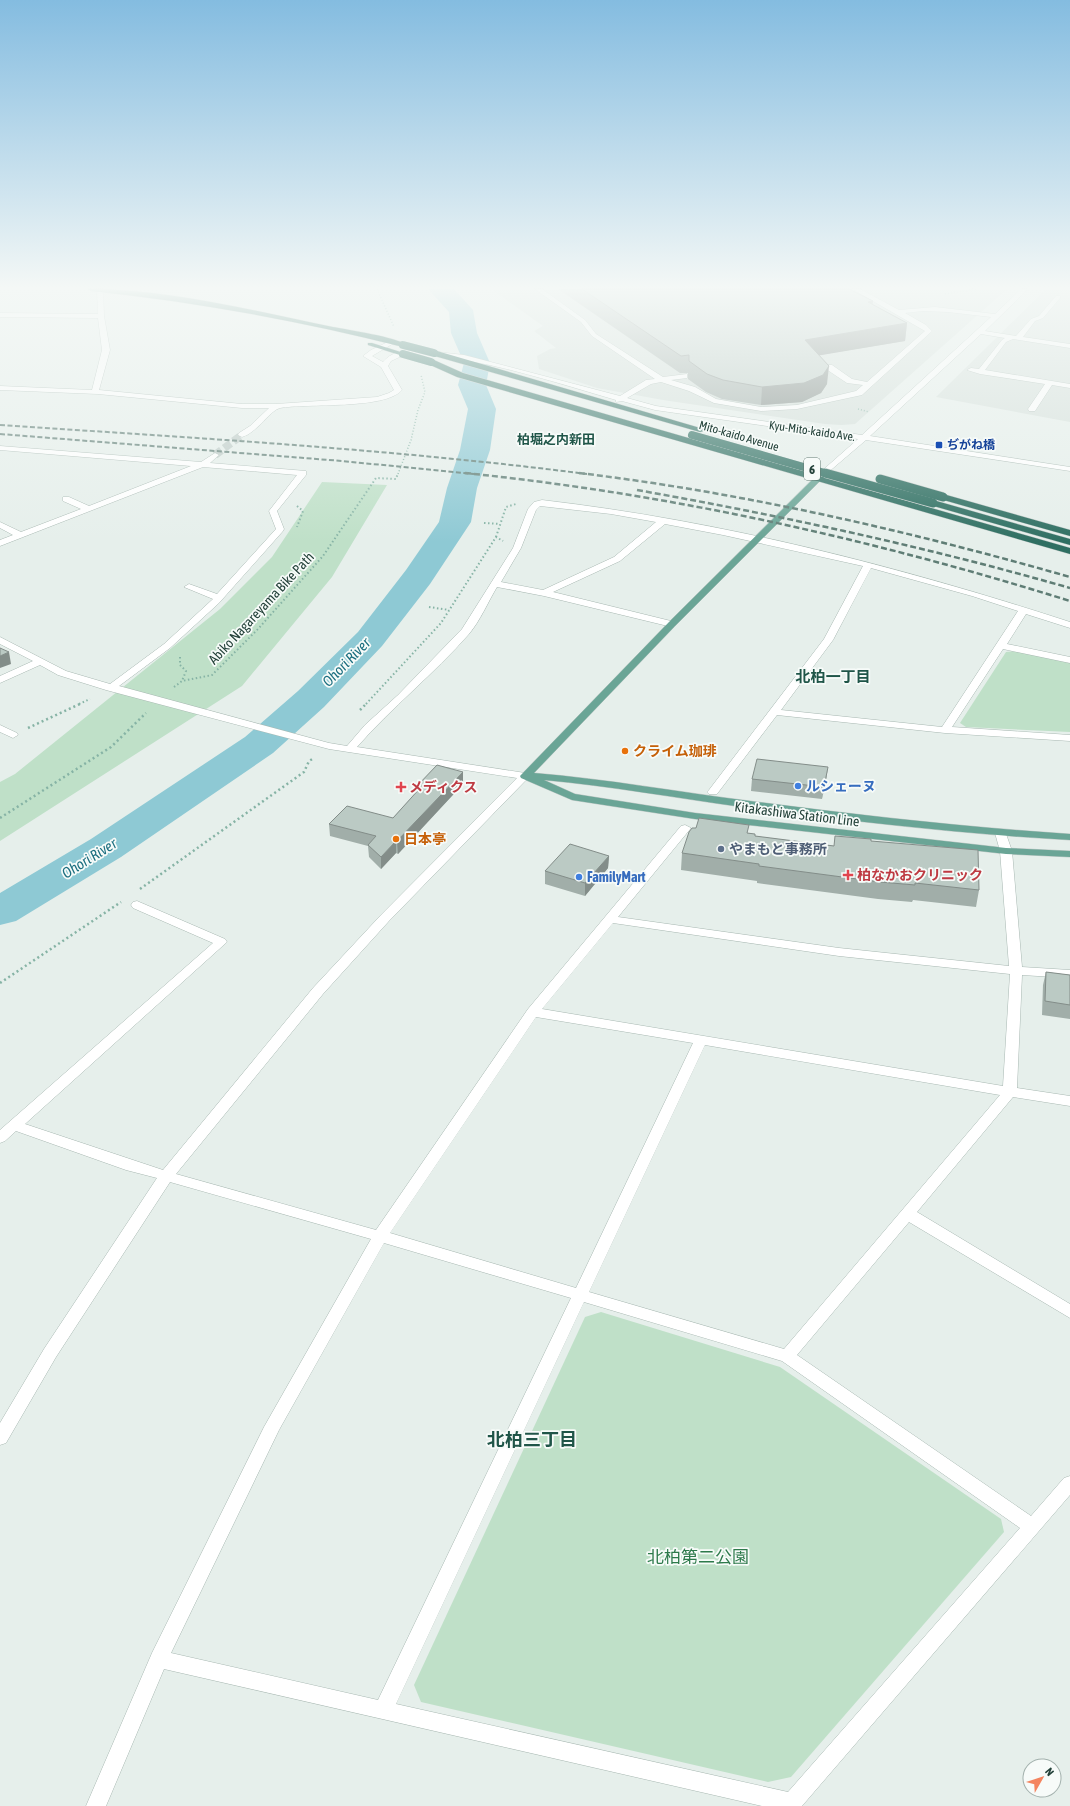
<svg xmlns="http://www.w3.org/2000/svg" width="1070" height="1806" font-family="'Asap Condensed','Noto Sans JP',sans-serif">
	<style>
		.built { fill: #d4dfda }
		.green { fill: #bfe0c8 }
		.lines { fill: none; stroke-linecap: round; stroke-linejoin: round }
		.river { fill: #8ec9d4; fill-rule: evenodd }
		.minor-tunnel { stroke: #bfccc8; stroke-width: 8; stroke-dasharray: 8 3.5; stroke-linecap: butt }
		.minor-casing { stroke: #a8b8b2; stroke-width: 1 }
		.major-casing { stroke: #c2cac8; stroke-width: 1 }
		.highway-casing { stroke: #c2cac8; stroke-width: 1 }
		.path-far2 { stroke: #86b3a5; stroke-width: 1.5; stroke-dasharray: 1 2; stroke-linecap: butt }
		.path-far1 { stroke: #86b3a5; stroke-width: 2; stroke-dasharray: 1.5 2.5; stroke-linecap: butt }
		.path { stroke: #86b3a5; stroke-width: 2.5; stroke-dasharray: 2 3; stroke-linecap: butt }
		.minor { fill: #fff; fill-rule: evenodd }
		.major { fill: #6aa596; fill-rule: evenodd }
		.highway { fill: #2f6f62; fill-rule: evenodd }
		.rail-far1 { stroke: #5f7d75; stroke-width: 2; stroke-dasharray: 5 2.5; stroke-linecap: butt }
		.rail { stroke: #5f7d75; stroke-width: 2.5; stroke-dasharray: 6 3; stroke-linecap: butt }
		.highway-bridge-far1-casing { stroke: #c2cac8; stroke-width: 8; stroke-linecap: butt }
		.highway-bridge-casing { stroke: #c2cac8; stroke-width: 10; stroke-linecap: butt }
		.highway-bridge-far1 { stroke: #2f6f62; stroke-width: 8 }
		.highway-bridge { stroke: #2f6f62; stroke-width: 9 }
		.wall { fill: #a1aea9 }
		.shaded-wall { fill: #838d89 }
		.building { fill: #bbcac4; stroke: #838d89 }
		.transit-dot { fill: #1a4fb4; stroke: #f7fbf9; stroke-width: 1.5 }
		.food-dot { fill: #e8710a; stroke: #f7fbf9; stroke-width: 1.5 }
		.shop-dot { fill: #3f7fe0; stroke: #f7fbf9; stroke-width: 1.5 }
		.health-dot { fill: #e0444e; stroke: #f7fbf9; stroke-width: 1.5 }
		.service-dot { fill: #5c6f8a; stroke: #f7fbf9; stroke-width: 1.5 }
		.labels { text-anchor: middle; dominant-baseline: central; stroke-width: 3.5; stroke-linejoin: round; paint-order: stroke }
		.far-street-label { font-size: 12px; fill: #24423a; stroke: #f7fbf9 }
		.far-transit-label { font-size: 12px; font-weight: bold; fill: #164399; stroke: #f7fbf9; text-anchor: start }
		.far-neighbourhood-label { font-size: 13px; font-weight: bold; fill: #1f5548; stroke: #f7fbf9 }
		.shield { fill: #f7fbf9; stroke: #637a73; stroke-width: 1 }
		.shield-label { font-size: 13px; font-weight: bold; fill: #24423a }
		.street-label { font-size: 14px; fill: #24423a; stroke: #f7fbf9 }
		.food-label { font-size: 14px; font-weight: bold; fill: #c56008; stroke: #f7fbf9; text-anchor: start }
		.shop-label { font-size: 14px; font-weight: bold; fill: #366cbe; stroke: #f7fbf9; text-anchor: start }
		.health-label { font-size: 14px; font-weight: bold; fill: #be3a42; stroke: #f7fbf9; text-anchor: start }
		.service-label { font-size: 14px; font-weight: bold; fill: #4e5e75; stroke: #f7fbf9; text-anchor: start }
		.water-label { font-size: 15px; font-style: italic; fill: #1c6f80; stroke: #f7fbf9 }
		.neighbourhood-label { font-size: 15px; font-weight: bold; fill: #1f5548; stroke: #f7fbf9 }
		.near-park-label { font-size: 17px; fill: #2d7a4b; stroke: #f7fbf9 }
		.near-neighbourhood-label { font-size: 18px; font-weight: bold; fill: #1f5548; stroke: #f7fbf9 }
	</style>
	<rect width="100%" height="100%" fill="#e6efeb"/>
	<!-- built -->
	<g class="built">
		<path d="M491 289H1007L855 424 841 425 825 424 663 400 597 388 539 369 537 356 550 349 556 348 534 331 543 326Z"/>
		<path d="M1046 289H1070V422L936 397Z"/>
	</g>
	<!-- green -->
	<g class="green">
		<path d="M322 482 387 485 332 577 242 686 0 841V782L15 774 220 609 272 557Z"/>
		<path d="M1015 651 1070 663V732L966 727 960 723 1006 652Z"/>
		<path d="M601 1312 780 1367 1001 1519 1004 1532 791 1777 768 1782 421 1702 414 1685 585 1317Z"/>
	</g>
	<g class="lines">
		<!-- river -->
		<path class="river" d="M428 289H454L473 310 477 333 490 363 486 385 496 409 490 450 477 488 471 522 430 584 382 646 324 707 273 753 121 857 16 921 0 925V893L91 839 245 737 298 691 358 632 406 570 439 522 447 488 460 450 468 409 458 385 464 363 451 333 449 312Z"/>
		<!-- minor-tunnel -->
		<path class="minor-tunnel" d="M215 455 242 435"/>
		<!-- minor casing -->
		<g class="minor-casing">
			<g id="minor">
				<path d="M97 289H103L104 316 110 350 99 390 242 404H276L377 397 389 393 394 390 381 367 363 356 371 350 392 340 394 341V343L372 356 383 362C387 357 396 351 404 351V355L391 361 388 366 402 390C385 410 307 403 280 408 270 410 257 433 242 437L238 435 239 433 250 426 269 408H242L98 394 0 390V386L92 390 102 350 98 318 0 317V313L98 314Z"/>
				<path d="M535 289H542L585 320 596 334 663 377 687 374V378L671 380 695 387 716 399 761 407 797 405 856 391 863 385 847 383 826 369V365H832L852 379 867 382 925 331 852 289H860L899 310 935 307 995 314 1021 289H1028L985 331 1016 336 1031 319 1039 316 1056 296H1060V298L1043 318 1035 321 1023 337 1070 344V348L1013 339 1006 342 985 370 1070 384V388L1052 385 1035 411H1029L1028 409 1045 384 980 374 967 370 971 368 979 369 1002 340 1005 338 981 334 870 436 1070 467V471L866 440 818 481 814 479 815 477 858 439 655 410 622 401 616 402V400C557 383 498 363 437 356L433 354 437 352 464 355 620 396 646 380 655 379 592 336 581 322ZM923 311 948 312 991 317 862 435 656 406 627 398 651 384 661 382 689 391 714 403 761 411 797 409 862 395 931 332 932 331 926 325 905 313Z"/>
				<path d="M0 446 201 462 215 453 219 455 210 463 306 471V475L277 511 284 529 283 531 219 603 170 648 119 686 329 743 347 746 365 725 398 695 462 629 513 548 528 509 534 502 542 500C722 521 898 566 1070 622V628L1026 614 1007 644 1070 657V663L1003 649 952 727 1070 735V741L945 733 777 715 717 794H709L707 792 709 790 824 639 863 566 723 535 665 524 620 561 553 592 675 622V626L672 627 544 596 497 587C488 602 480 621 469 634 434 674 392 707 357 747L525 773 530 776 389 921 323 994 176 1174 376 1230 528 1009 681 826 685 825 691 828 618 917 839 948 1009 966 1000 851 995 833 1001 830 1005 831 1012 851 1022 967 1070 970V978L1022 975 1017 1088 1070 1096V1106L1013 1097 917 1212 1070 1304V1318L909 1222 797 1355 1031 1516 1064 1478 1070 1476V1495L802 1806H762L164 1669 106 1806H86L152 1653 264 1427 371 1239 170 1182 56 1357 6 1443 0 1445V1423L44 1349 157 1178 126 1170 16 1131 5 1141 0 1143V1130L213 943 133 908 131 905 133 902 137 901 225 939 227 942 25 1124 163 1170 313 988 381 915 517 778 329 749 106 690 58 675 40 665 0 683V676L33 661 0 644V637L66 671 110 684 164 644 213 599 184 587 189 584 217 594 276 529 269 511 297 475 203 467 0 546V540L13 535 0 528V522L21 532 81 509 63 501V497H69L89 506 191 466 0 450ZM540 506 611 514 656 522 614 557 543 590 501 582 521 548 536 510ZM871 568 972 596 1018 611 942 727 781 710 833 640ZM613 923 839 956 1010 974 1003 1086 542 1009ZM536 1017 693 1043 576 1288 390 1233ZM705 1045 1000 1095 784 1349 589 1292ZM384 1243 571 1298 378 1700 171 1653 279 1430ZM584 1302 782 1361 1020 1528 788 1792 396 1704Z"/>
				<path d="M0 725 17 733 18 735 13 738 0 732Z"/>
			</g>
		</g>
		<!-- major casing -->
		<g class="major-casing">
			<path id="major" d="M815 477H821L822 479 675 626 534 773C607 779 678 792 750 801 857 815 963 827 1070 834V840C960 834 851 821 742 807 676 798 610 786 544 780L575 794 695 813 1006 848 1070 851V857L1006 854 695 819 572 800 521 778 520 776 669 622Z"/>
		</g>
		<!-- highway casing -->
		<g class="highway-casing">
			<g id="highway">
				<path d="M88 289C168 289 255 311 333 327 349 330 396 337 407 345L403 347C301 321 196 302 91 291Z"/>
				<path d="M368 343H372L407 354 403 356 368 345Z"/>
				<path d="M431 351H437L707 430 700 432 431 355Z"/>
				<path d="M428 360H434L463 373 1070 548V554L457 377 428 364Z"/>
				<path d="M943 494 1070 530V536L940 499 939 497Z"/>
				<path d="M933 500 1070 539V545L930 505 929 503Z"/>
			</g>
		</g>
		<!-- path-far2 -->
		<g class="path-far2">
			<path d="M377 289 394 327"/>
			<path d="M945 294 976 289"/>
			<path d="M858 409 869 412"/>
			<path d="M398 474 411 440 418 410 425 392 421 375"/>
		</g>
		<!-- path-far1 -->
		<g class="path-far1">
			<path d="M297 506 303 511 297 527"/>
			<path d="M484 523 500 524"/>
			<path d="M496 537 506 507 516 504"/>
			<path d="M429 607 449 610"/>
			<path d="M180 657V665L186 671 182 681"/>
			<path d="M174 687 182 681 212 675 258 629 323 556 376 478 396 479 398 473"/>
			<path d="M79 704 90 699"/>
			<path d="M366 704 441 623 496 537 503 541"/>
		</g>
		<!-- path -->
		<g class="path">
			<path d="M360 710 367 703"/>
			<path d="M28 728 82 703"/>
			<path d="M0 818 111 747 146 713"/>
			<path d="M140 889 304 772 309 761 314 758"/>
			<path d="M0 983 121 902"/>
		</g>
		<!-- minor -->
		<use href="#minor" class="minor"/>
		<!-- major -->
		<use href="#major" class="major"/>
		<!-- highway -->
		<use href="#highway" class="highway"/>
		<!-- rail-far1 -->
		<g class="rail-far1">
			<path d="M0 425C196 438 392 449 587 474"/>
			<path d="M0 434 342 461 474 474"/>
		</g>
		<!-- rail -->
		<g class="rail">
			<path d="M465 473C671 494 872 539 1070 601"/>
			<path d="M579 473C745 493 909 531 1070 577"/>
			<path d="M637 490C783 516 927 547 1070 588"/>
		</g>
		<!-- highway-bridge-far1 casing -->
		<g class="highway-bridge-far1-casing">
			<g id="highway-bridge-far1">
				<path d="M403 345 434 353"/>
				<path d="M403 354 431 362"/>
				<path d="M692 435 828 474"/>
			</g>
		</g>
		<!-- highway-bridge casing -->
		<g class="highway-bridge-casing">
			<g id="highway-bridge">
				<path d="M825 473 933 503"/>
				<path d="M880 479 943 497"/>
			</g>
		</g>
		<!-- highway-bridge-far1 -->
		<use href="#highway-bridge-far1" class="highway-bridge-far1"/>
		<!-- highway-bridge -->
		<use href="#highway-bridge" class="highway-bridge"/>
	</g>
	<!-- wall -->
	<g class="wall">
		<path d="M558 289H849L873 301 872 304 907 323 905 341 819 355 827 384 821 393 802 402 761 405 722 399 706 392 688 379V373H680Z"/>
		<path d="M752 779 826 780 822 799 751 791Z"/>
		<path d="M463 784 398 854 396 853 381 869 369 857 368 846 330 836 329 824 393 818 417 792V786Z"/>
		<path d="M748 833 755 836 834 846 871 841 979 890 976 907 913 900 912 902 878 899 757 883V881L681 870 682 853Z"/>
		<path d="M609 856 608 868 585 896 545 884V871Z"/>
		<path d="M1046 972 1070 975V1019L1042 1015 1043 985Z"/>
	</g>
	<!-- shaded-wall -->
	<g class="shaded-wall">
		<path d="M873 301 871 318 868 302Z"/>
		<path d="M907 323 905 341 804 358 805 340Z"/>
		<path d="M829 366 827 384 821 393 802 402 761 405 762 387Z"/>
		<path d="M9 652 11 664 0 668V656Z"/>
		<path d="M828 767 826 780 822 799 824 787Z"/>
		<path d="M463 772V784L398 854 397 841Z"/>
		<path d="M396 841V853L381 869V857Z"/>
		<path d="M609 856 608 868 585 896V883Z"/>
	</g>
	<!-- building -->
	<g class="building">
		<path d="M582 289H849L873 301 868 302 907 323 805 340 829 366 823 375 804 383 762 387 723 380 707 374 689 361V355L681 356Z"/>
		<path d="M0 648 9 652 0 656Z"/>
		<path d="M757 759 828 767 824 787 752 779Z"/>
		<path d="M437 765 463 772 397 841H396L381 857 368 845 376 836 329 824 347 806 393 818 421 787 417 786Z"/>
		<path d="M699 818 749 825 747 833 755 834V836L834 846 835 836 871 839V841L978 850 979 890 915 883V885L880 882 759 866V864L682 853 689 832 692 828H696Z"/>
		<path d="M570 844 609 856 585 883 545 871Z"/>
		<path d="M1046 972 1070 975V1005L1045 1001Z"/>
	</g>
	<!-- sky -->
	<linearGradient id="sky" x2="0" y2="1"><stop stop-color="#84bce0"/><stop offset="0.53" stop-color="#f4f8f6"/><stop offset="1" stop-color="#f4f8f6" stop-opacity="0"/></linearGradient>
	<rect width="1070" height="542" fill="url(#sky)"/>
	<!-- markers -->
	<rect class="transit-dot" x="935" y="441" width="8" height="8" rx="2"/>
	<g class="food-dot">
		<circle cx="625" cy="751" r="4"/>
		<circle cx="396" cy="839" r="4"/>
	</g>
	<g class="shop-dot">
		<circle cx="798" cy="786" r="4"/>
		<circle cx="579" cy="877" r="4"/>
	</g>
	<g class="health-dot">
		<path d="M399 781h4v4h4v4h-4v4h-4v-4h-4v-4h4z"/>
		<path d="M846 869h4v4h4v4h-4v4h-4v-4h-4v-4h4z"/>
	</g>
	<circle class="service-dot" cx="721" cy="849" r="4"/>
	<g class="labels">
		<!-- far-street labels -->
		<g class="far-street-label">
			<text transform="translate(812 431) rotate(8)">Kyu-Mito-kaido Ave.</text>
			<text transform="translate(739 436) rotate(16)">Mito-kaido Avenue</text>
		</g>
		<!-- far-transit labels -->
		<g class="far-transit-label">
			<text x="947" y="445">ぢがね橋</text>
		</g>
		<!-- far-neighbourhood labels -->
		<g class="far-neighbourhood-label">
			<text x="556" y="439">柏堀之内新田</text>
		</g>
		<!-- shield labels -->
		<rect class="shield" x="804" y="458" width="16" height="22" rx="3"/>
		<g class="shield-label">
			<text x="812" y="469">6</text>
		</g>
		<!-- street labels -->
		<g class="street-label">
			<text transform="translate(261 608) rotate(-47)">Abiko Nagareyama Bike Path</text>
			<text transform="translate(797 814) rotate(7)">Kitakashiwa Station Line</text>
		</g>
		<!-- food labels -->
		<g class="food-label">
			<text x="633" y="751">クライム珈琲</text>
			<text x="404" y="839">日本亭</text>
		</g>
		<!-- shop labels -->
		<g class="shop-label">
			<text x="806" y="786">ルシェーヌ</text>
			<text x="587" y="877">FamilyMart</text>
		</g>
		<!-- health labels -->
		<g class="health-label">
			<text x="409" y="787">メディクス</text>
			<text x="857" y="875">柏なかおクリニック</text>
		</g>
		<!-- service labels -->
		<g class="service-label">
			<text x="729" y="849">やまもと事務所</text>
		</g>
		<!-- water labels -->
		<g class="water-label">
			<text transform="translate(346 662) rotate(-46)">Ohori River</text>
			<text transform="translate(89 858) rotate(-32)">Ohori River</text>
		</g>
		<!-- neighbourhood labels -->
		<g class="neighbourhood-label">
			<text x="833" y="676">北柏一丁目</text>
		</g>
		<!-- near-park labels -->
		<g class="near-park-label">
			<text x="698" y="1557">北柏第二公園</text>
		</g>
		<!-- near-neighbourhood labels -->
		<g class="near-neighbourhood-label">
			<text x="532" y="1439">北柏三丁目</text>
		</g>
	</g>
	<!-- north arrow -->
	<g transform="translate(1042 1778) rotate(51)"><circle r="19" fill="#f7fbf9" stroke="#a3b1ad"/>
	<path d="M0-3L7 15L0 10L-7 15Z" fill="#f4845f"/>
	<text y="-6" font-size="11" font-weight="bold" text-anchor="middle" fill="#24423a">N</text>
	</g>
</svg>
